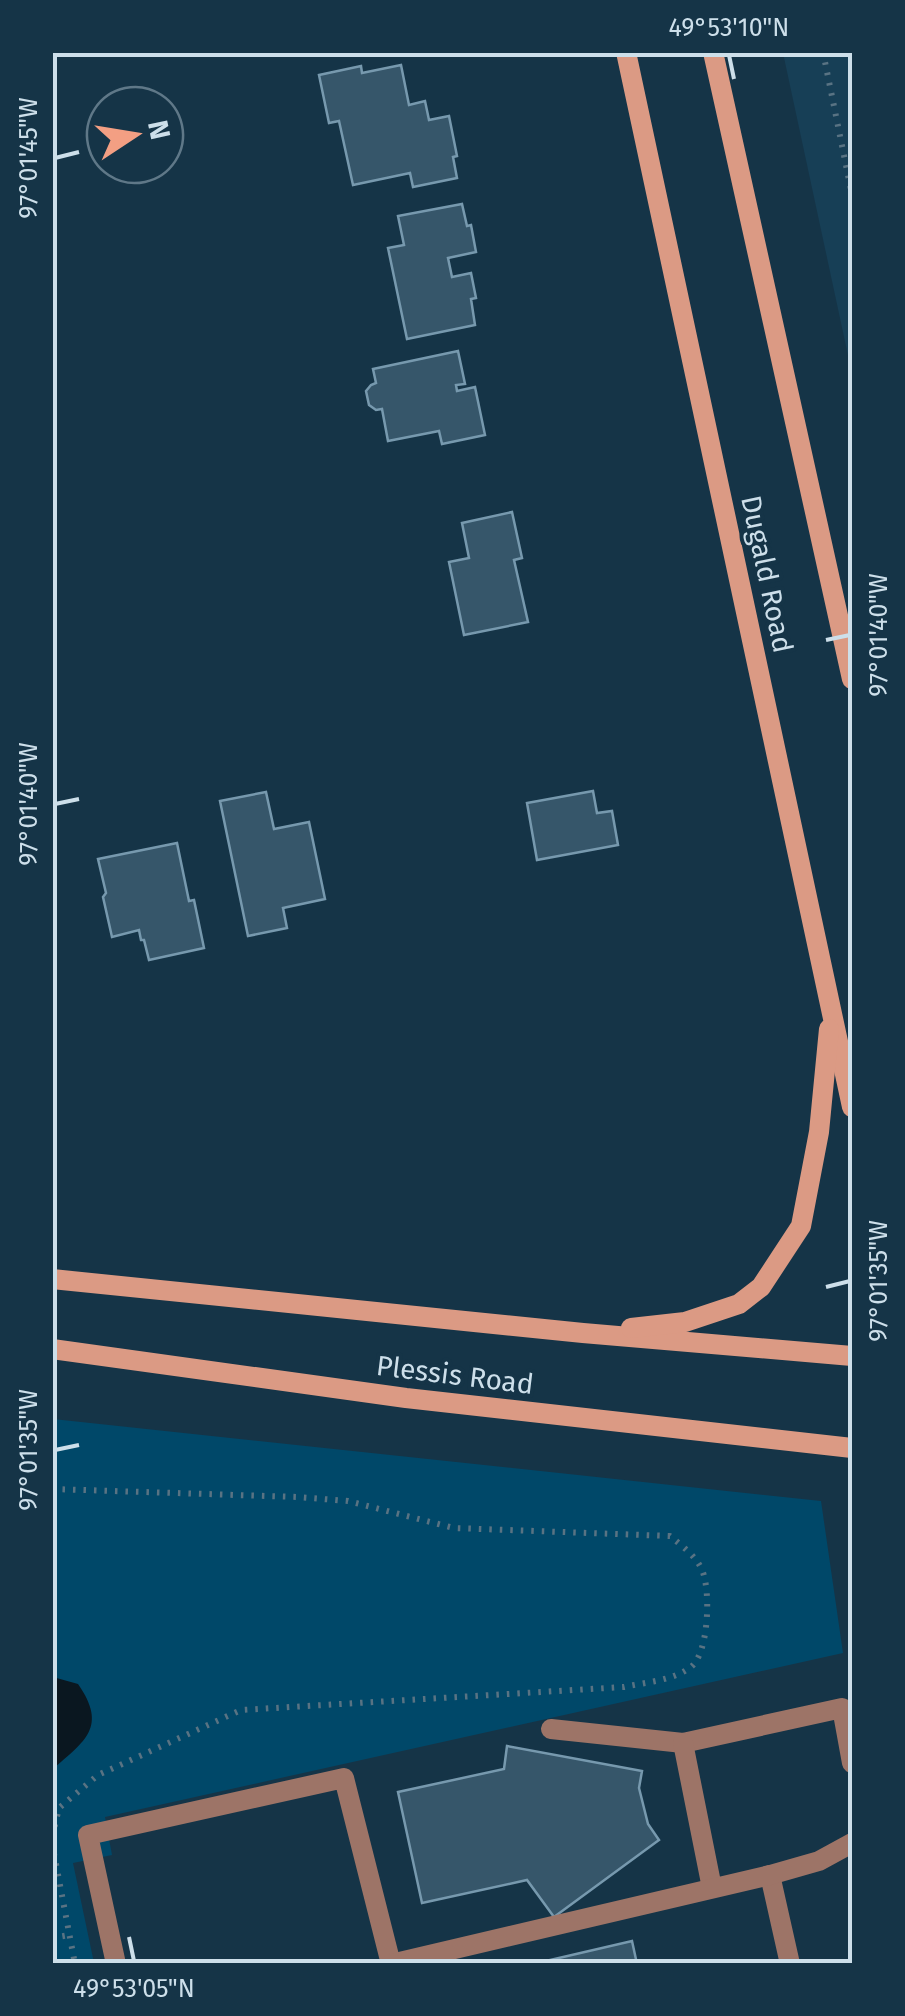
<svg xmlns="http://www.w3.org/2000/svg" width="905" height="2016" font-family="'Fira Sans',sans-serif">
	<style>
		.built { fill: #173f56 }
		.green { fill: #004869 }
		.water { fill: #0a1720 }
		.building { fill: #36566a; stroke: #7799ae; stroke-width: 2.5 }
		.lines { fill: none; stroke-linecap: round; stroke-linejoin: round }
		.path { stroke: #597383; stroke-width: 6; stroke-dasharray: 2.5 8; stroke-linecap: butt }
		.lane { stroke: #9d7467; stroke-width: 20 }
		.secondary { stroke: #db9a84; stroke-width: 20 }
		.ticks { fill: none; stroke: #cddfea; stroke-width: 4 }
		.labels { text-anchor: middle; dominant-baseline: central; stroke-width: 8; stroke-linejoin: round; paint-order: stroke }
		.street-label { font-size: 28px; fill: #cddfea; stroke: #153447 }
		.neatline { fill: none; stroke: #cddfea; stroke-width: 4 }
		.ticks-label { font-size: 25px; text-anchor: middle; fill: #cddfea }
	</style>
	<rect width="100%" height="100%" fill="#153447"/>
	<!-- built -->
	<path class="built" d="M783 53H852V374Z"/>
	<!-- green -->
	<path class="green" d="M53 1419 821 1501 843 1653 105 1817 112 1855 73 1863 94 1963 53 1964Z"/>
	<!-- water -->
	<path class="water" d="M53 1677 78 1684C108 1727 85 1741 53 1769Z"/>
	<!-- building -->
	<g class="building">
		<path d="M401 65 409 105 425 101 429 120 449 116 457 156 453 157 457 178 413 187 410 173 353 185 339 121 329 123 319 75 361 66 362 73Z"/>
		<path d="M462 204 467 226 471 225 476 252 448 258 452 277 471 273 476 298 471 299 475 325 407 339 388 248 404 245 398 216Z"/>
		<path d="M458 351 465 384 456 385 457 391 475 387 485 435 442 444 439 431 388 441 382 409 376 410 369 405 366 391 371 385 376 383 373 369Z"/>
		<path d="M512 512 522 558 514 560 528 622 464 635 449 562 469 558 462 523Z"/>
		<path d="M593 791 597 813 612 811 618 845 537 860 527 803Z"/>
		<path d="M266 792 274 829 309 822 325 899 283 908 287 928 248 936 220 801Z"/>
		<path d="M177 843 189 901 194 900 204 948 149 960 144 940H141L139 930 112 937 103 897 106 893 98 859Z"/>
		<path d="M507 1746 642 1771 639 1788 648 1824 659 1840 554 1917 527 1880 422 1903 398 1792 504 1769Z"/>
		<path d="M632 1941 637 1964H533Z"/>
	</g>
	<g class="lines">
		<!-- path -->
		<g class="path">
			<path d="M823 52 852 195"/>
			<path d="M52 1489 298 1497 348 1501 454 1528 670 1536C682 1546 696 1556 702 1570 711 1590 709 1653 691 1667 672 1681 646 1682 624 1687L241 1710 98 1775 59 1808 52 1838"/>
			<path d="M52 1843 75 1964"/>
			<path d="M52 1938 69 1935"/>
		</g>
		<!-- lane -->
		<g class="lane">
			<path d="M551 1729 683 1743 842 1708 852 1763"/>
			<path d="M683 1743 712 1888"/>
			<path d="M770 1875 790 1964"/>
			<path d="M116 1964 88 1835 344 1778 391 1964"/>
			<path d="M391 1964 770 1875 819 1861 852 1843"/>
		</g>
		<!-- secondary -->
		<g class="secondary">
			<path d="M626 52 852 1107"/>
			<path d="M713 52 852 679"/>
			<path d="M52 1279 583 1333 852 1356"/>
			<path d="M631 1328 685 1322 739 1304 761 1287 801 1226 819 1132 829 1029"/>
			<path d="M52 1349 406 1398 852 1448"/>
		</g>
	</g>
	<!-- ticks -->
	<path class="ticks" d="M729 55 734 79M55 158 79 152M826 640 850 635M55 804 79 799M826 1287 850 1281M55 1450 79 1445M129 1937 134 1961"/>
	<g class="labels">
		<!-- street labels -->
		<g class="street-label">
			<text transform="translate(767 574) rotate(78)">Dugald Road</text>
			<text transform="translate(455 1375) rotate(7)">Plessis Road</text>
		</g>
	</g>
	<!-- border -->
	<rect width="905" height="2016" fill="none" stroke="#153447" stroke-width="110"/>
	<!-- north arrow -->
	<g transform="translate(135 135) rotate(78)"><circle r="48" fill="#153447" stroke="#5f7888" stroke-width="2.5"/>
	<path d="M0-8L18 38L0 25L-18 38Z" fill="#f39f83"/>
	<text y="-15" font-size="28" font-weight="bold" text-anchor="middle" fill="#cddfea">N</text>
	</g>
	<rect x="55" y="55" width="795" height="1906" class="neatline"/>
	<g class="ticks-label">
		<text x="729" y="36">49°53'10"N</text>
		<text transform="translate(28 158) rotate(-90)" y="9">97°01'45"W</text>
		<text transform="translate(878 635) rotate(-90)" y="9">97°01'40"W</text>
		<text transform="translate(28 804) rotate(-90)" y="9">97°01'40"W</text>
		<text transform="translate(878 1281) rotate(-90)" y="9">97°01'35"W</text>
		<text transform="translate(28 1450) rotate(-90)" y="9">97°01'35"W</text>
		<text x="134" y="1997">49°53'05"N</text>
	</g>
</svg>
